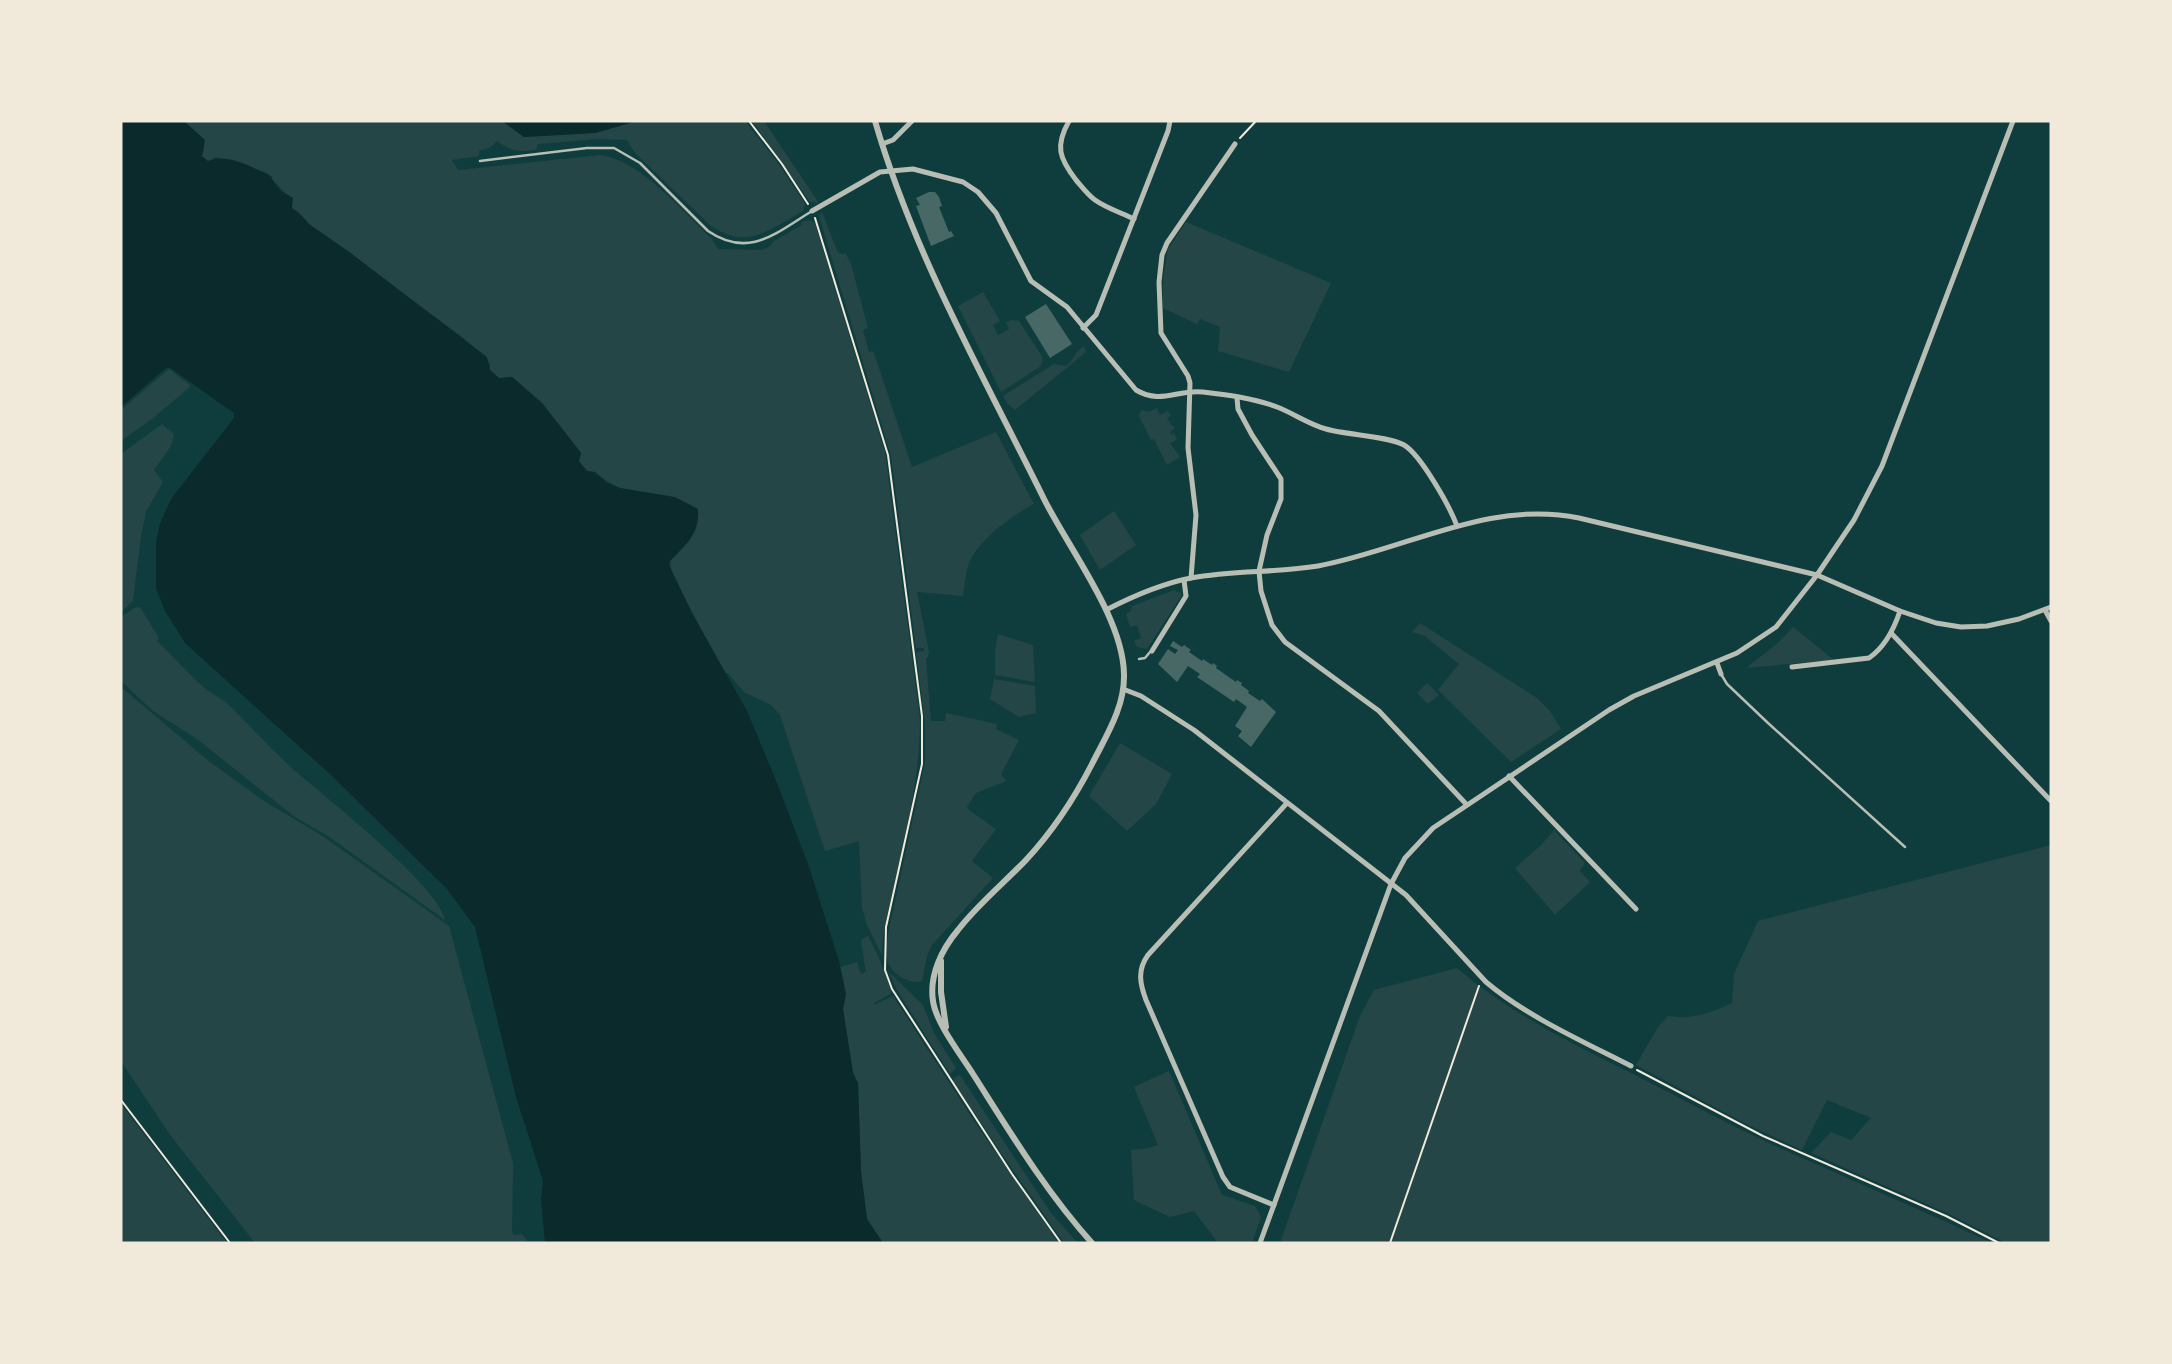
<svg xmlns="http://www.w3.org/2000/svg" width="2172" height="1364" font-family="Literata,serif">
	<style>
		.green { fill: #244646 }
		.water { fill: #0a2a2b }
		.building { fill: #486865 }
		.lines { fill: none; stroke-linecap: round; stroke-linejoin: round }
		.path { stroke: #f1e9da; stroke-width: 2 }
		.service { stroke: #b8beb3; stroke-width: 2.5 }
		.minor { stroke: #b8beb3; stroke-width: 5 }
		.tertiary { stroke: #b8beb3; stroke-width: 6 }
	</style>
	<rect width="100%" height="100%" fill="#0f3d3e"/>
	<!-- green -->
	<g class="green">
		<path d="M184 121H502L524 137 595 133 637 121H745L778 163 805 204 803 211 798 214C763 233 748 249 711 226L635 153 627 140 598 139 538 144 536 150C517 152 513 152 497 141L491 147 479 151V156L452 160 458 170 600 155C639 159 683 212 712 239L718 249 762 250 769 247 774 241 802 225 801 222 810 220 815 223 885 452 920 719C920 793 897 865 883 937L882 955 867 925 862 908 859 841 825 851 780 715 771 705 744 692 728 673H724L672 574 670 561 690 540 627 489C610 488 602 473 587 471L578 461 581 453 542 403 512 377 499 378 490 370V363L461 336 309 224 299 213 292 208V200L272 179 216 157 208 162 202 156 204 148Z"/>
		<path d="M752 121H764L819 203 810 202Z"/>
		<path d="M822 212 838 253 846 254 851 264 868 328 863 330 869 352 873 351 877 362 912 467 996 432 1034 504C1013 515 978 540 969 563 965 573 965 586 963 596L917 592 929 652 928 657 926 658 931 721H945L946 713 997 724 996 729 1019 740 1001 774 1006 781 976 793 967 807 970 811 996 829 972 861 993 878 932 945 927 956 922 981C910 986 888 972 887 958 885 949 888 938 889 929L925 763V722L916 652 924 651V648H916L891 456 819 216Z"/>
		<path d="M1186 222 1331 283 1289 372 1218 351 1220 327 1200 319 1197 324 1163 308V279L1168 249Z"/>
		<path d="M983 292 1000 321 993 325 998 335 1009 329 1006 322 1012 320 1019 321 1043 358 1041 366 1001 392 958 306Z"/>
		<path d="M1084 346 1086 352 1015 410 1008 404 1003 396 1054 364 1066 366C1074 360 1075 351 1084 346Z"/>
		<path d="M169 369 191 386 152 419 121 441V410Z"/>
		<path d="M1157 408 1160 415 1168 411 1171 416 1167 418 1171 425 1175 427 1170 433 1171 435 1174 433 1177 440 1170 443 1180 457 1167 465 1154 439 1151 440 1139 416 1141 410 1148 412Z"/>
		<path d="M162 424 174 434 171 446 154 470 163 482 146 512 141 536 133 601 121 612V454Z"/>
		<path d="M1114 511 1136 545 1100 570 1080 535Z"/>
		<path d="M1174 590 1179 593 1181 591 1182 595 1147 649 1137 647 1134 641 1141 638 1137 625 1130 627 1126 614 1131 611 1132 606Z"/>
		<path d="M140 607 159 638 157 641C174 657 189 675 207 690 216 696 226 701 233 709 253 729 273 751 294 770 324 796 439 886 445 920L328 836 295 817 197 739 153 711 121 681V617L134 608Z"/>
		<path d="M1420 623 1537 698 1550 711 1561 729 1511 762 1438 690 1459 664 1425 636 1412 632Z"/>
		<path d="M1793 627 1834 660 1746 668 1778 643Z"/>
		<path d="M998 634 1033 645 1035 682 995 675V650Z"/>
		<path d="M994 679 1035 686 1036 713 1019 717 990 699Z"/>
		<path d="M1427 683 1439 695 1428 704 1417 693Z"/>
		<path d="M121 687 210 762 264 801 324 837 449 926 513 1163 512 1232 514 1235 522 1234 529 1243H255L171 1136 121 1061Z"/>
		<path d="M1120 743 1172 774 1156 804 1127 831 1089 796Z"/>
		<path d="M1554 830 1585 863 1580 871 1590 882 1555 915 1515 868 1542 844Z"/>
		<path d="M2051 845V1243H2006L1947 1213 1811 1153 1831 1132 1851 1140 1871 1118 1827 1100 1802 1150 1746 1124 1636 1065 1658 1027 1668 1016C1691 1020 1711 1013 1732 1003L1734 974 1758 921Z"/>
		<path d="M868 936 880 960 892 993 874 1003V1005L893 996 974 1121 1059 1243H883L867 1219 861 1172 858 1083 853 1073 843 1009 846 994 840 967 857 962 861 974 866 972 861 942 862 939Z"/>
		<path d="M1457 968C1509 1013 1573 1044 1635 1075 1680 1098 1726 1123 1773 1145 1846 1178 1919 1209 1992 1243H1280L1360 1016 1374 990Z"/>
		<path d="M889 972 923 1005 934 1033 956 1068 950 1074 897 990Z"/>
		<path d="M1169 1071 1222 1195 1255 1206 1261 1217 1252 1243H1218L1194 1211 1170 1217 1134 1200 1131 1150 1149 1148 1158 1145 1134 1087Z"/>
		<path d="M960 1075 1051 1213 1078 1243H1064L1008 1163 953 1082 954 1078Z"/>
		<path d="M121 1104 227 1243H121Z"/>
	</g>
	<!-- water -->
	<g class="water">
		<path d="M121 121H184L205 140 202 156 208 161C227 153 248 166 266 173L272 177V179L281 191 293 198 292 208 299 213 309 224 348 251 487 357 490 370 499 378 512 377 542 403 581 453 579 461 587 471 595 472 606 482 620 488 675 497 698 509C700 534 686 544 670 561L669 565 692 613 747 711 777 783 808 864 839 961 846 994 843 1009 853 1073 858 1083 861 1172 867 1219 883 1243H545L541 1200 543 1181 516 1097 475 927 447 889 331 775 185 643 165 611 156 588V542L160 524 171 499 234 418V413L170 368H166L121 407Z"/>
		<path d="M502 121H637L595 133 524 137Z"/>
	</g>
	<!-- building -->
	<g class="building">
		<path d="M929 192H935L939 197 942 206 939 207 949 232 951 231 954 236 931 246 916 206 920 205 916 198Z"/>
		<path d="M1046 304 1072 344 1050 358 1025 317Z"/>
		<path d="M1173 641 1182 647 1184 645 1191 650 1189 652 1202 661 1203 659 1212 665 1213 663 1217 666 1216 668 1236 682 1237 680 1242 683 1241 685 1249 691 1248 693 1260 701 1262 699 1276 712 1251 747 1238 736 1242 731 1235 726 1247 707 1236 699 1234 702 1197 677 1200 674 1188 666 1177 682 1158 664 1168 649 1175 654 1178 650 1170 646Z"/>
	</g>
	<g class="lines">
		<!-- path -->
		<g class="path">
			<path d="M749 121 782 164 808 204"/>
			<path d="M1240 138 1256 121"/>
			<path d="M815 218 888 455 922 716V764L886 927 885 970 892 989 931 1049 1012 1174 1061 1243"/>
			<path d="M1637 1070 1763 1136 1946 1216 1999 1243"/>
			<path d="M121 1100 230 1243"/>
			<path d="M1390 1243 1479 986"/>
		</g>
		<!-- service -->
		<g class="service">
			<path d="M480 161 587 148H614L640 163 708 231C749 259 776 233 812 211"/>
			<path d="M1139 659 1145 658 1150 652"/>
			<path d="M1721 674 1727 684 1768 723 1905 847"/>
		</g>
		<!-- minor -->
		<g class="minor">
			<path d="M1069 121C1055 146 1059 158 1076 180 1082 187 1088 195 1095 200 1106 208 1122 213 1134 219"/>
			<path d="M882 144 893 140 912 121"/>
			<path d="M812 211 880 172 913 169 963 182 978 192 996 213 1031 281 1067 307 1136 390C1161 405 1177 389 1203 392 1228 395 1253 398 1277 407 1293 413 1308 424 1326 429 1346 435 1388 436 1404 445 1421 455 1450 507 1457 526"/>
			<path d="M1083 328 1096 315 1168 131 1170 121"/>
			<path d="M1237 398 1238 409 1252 435 1281 479V499L1267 535 1259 571 1261 591 1272 625 1285 642 1379 711 1467 805"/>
			<path d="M1191 578 1196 515 1188 448 1190 383 1188 376 1161 333 1159 282 1162 255 1167 243 1235 144"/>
			<path d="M1106 610C1133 596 1160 584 1191 578 1233 570 1276 573 1318 566 1405 550 1489 499 1579 518L1817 575 1900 611 1936 623 1961 627 1987 626 2019 619 2051 607"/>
			<path d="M2045 610 2051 621"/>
			<path d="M1891 633 2051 801"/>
			<path d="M1152 651 1186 596 1184 580"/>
			<path d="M1717 663 1721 674"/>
			<path d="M1792 667 1869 658C1885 647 1894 629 1900 611"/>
			<path d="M1123 689 1141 696 1194 730 1406 895 1486 982C1526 1016 1584 1042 1631 1066"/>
			<path d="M1509 776 1636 909"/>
			<path d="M1274 1205 1230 1187 1223 1177 1146 1000C1140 984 1137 970 1148 955L1287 803"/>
			<path d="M1260 1243 1391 884 1405 858 1433 828 1609 710 1634 696 1737 653 1776 627 1817 575 1854 520 1882 466 2013 121"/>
		</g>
		<!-- tertiary -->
		<g class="tertiary">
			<path d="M875 121C914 255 983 375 1044 499 1069 549 1123 618 1124 674 1125 707 1106 736 1092 764 1074 799 1052 832 1026 860 1004 883 978 904 958 930 942 949 929 975 933 1001 936 1023 961 1055 973 1074 1010 1132 1046 1192 1092 1243"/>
			<path d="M941 961V992L946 1027"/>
		</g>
	</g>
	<!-- border -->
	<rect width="2172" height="1364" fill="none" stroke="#f1e9da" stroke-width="245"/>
</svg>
